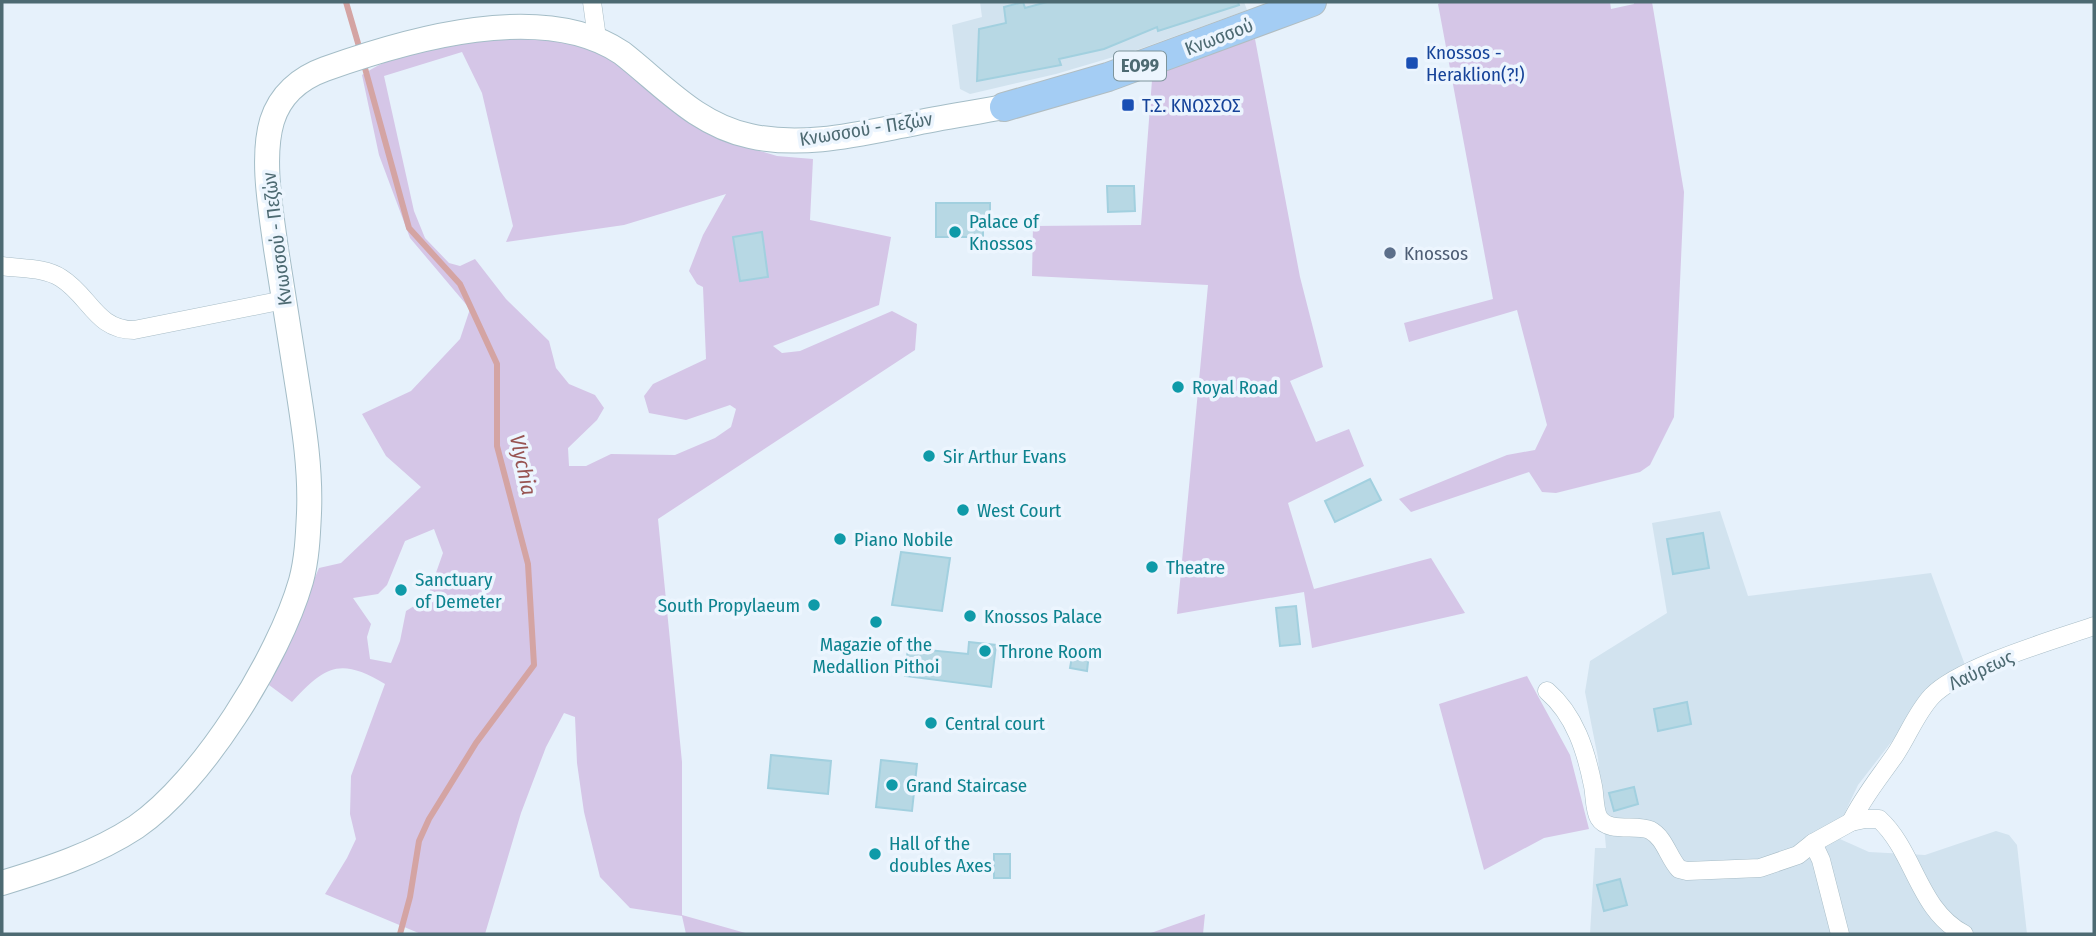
<svg xmlns="http://www.w3.org/2000/svg" width="2096" height="936" font-family="'Fira Sans Condensed',sans-serif">
	<style>
		.residential { fill: #d2e3ef }
		.green { fill: #d5c6e7; fill-rule: evenodd }
		.lines { fill: none; stroke-linecap: round; stroke-linejoin: round }
		.stream { stroke: #d4a4a3; stroke-width: 6 }
		.building { fill: #b7d8e4; stroke: #a2d0df; stroke-width: 2 }
		.minor-casing { stroke: #a8bdc7; stroke-width: 19 }
		.secondary-casing { stroke: #a4bdc7; stroke-width: 26 }
		.primary-casing { stroke: #b1bdc1; stroke-width: 30 }
		.minor { stroke: #fff; stroke-width: 18 }
		.secondary { stroke: #fff; stroke-width: 24 }
		.primary { stroke: #a4cdf4; stroke-width: 28 }
		.transit-dot { fill: #1a4fb4; stroke: #ecf5fe; stroke-width: 2.5 }
		.culture-dot { fill: #0f9aa8; stroke: #ecf5fe; stroke-width: 2.5 }
		.service-dot { fill: #5c6f8a; stroke: #ecf5fe; stroke-width: 2.5 }
		.labels { text-anchor: middle; dominant-baseline: central; stroke-width: 7; stroke-linejoin: round; paint-order: stroke }
		.shield { fill: #ecf5fe; stroke: #7d949c; stroke-width: 2 }
		.shield-label { font-size: 18px; font-weight: bold; fill: #4d6a72 }
		.street-label { font-size: 19px; fill: #4d6a72; stroke: #ecf5fe }
		.transit-label { font-size: 19px; fill: #164399; stroke: #ecf5fe; text-anchor: start }
		.culture-label { font-size: 19px; fill: #0d838f; stroke: #ecf5fe; text-anchor: start }
		.service-label { font-size: 19px; fill: #4e5e75; stroke: #ecf5fe; text-anchor: start }
		.water-label { font-size: 21px; font-style: italic; fill: #985452; stroke: #ecf5fe }
	</style>
	<rect width="100%" height="100%" fill="#e6f1fb"/>
	<!-- residential -->
	<g class="residential">
		<path d="M980 2H1244L1247 10 1137 50 1056 74 970 94 960 89 952 25 982 17Z"/>
		<path d="M1720 511 1748 596 1931 573 1965 665 1924 692 1913 714 1858 785 1838 827 1831 835 1869 852 1925 855 1996 831 2009 835 2017 845 2027 934H1590L1595 848H1606L1598 758 1585 692 1590 661 1667 613 1652 523Z"/>
	</g>
	<!-- green -->
	<g class="green">
		<path d="M1442 2H1610L1611 9 1634 4V2H1652L1684 192 1674 417 1650 465 1640 472 1556 493 1542 492 1529 472 1411 512 1399 499 1507 455 1535 450 1547 425 1517 310 1409 342 1404 323 1493 299 1438 4Z"/>
		<path d="M536 34 606 52 733 143 777 156 813 159 810 220 891 237 879 305 773 346 782 353 800 351 892 311 917 324 915 350 658 519 682 762V915L749 934H686L682 916 630 908 600 877 584 812 577 763 575 717 564 713 546 747 521 813 485 934H421L325 894 347 858 356 839 350 814 351 776 385 684C340 657 325 666 292 702L269 685 319 568 341 563 421 487 386 456 362 414 411 391 460 339 470 309 410 238 379 155 362 75C409 43 480 41 536 34ZM462 52 482 93 513 226 506 242 624 225 726 194 703 235 689 271 697 284 703 287 706 359 653 384 644 396 649 413 686 420 730 405 736 409 731 427 715 438 675 455 611 454 586 466H569L568 448 597 420 604 408 595 395 569 384 556 368 549 341 506 299 475 259 460 266 449 263 425 238 414 211 384 76ZM434 529 443 553 432 584 427 598 406 611 400 641 391 663 370 659 367 637 371 624 353 598 378 594 387 585 405 541Z"/>
		<path d="M1255 39 1300 277 1323 367 1290 381 1316 442 1349 429 1364 466 1288 503 1314 589 1431 558 1465 613 1312 648 1304 592 1177 614 1208 285 1032 276 1033 226 1141 225 1153 67Z"/>
		<path d="M1527 676 1570 755 1589 829 1544 838 1484 870 1439 704Z"/>
		<path d="M1205 914 1203 934H1148Z"/>
	</g>
	<g class="lines">
		<!-- stream -->
		<g class="stream">
			<path d="M346 2 360 50"/>
			<path d="M363 61 409 228 460 284 497 364V446L528 564 534 665 476 743 429 819 419 841 410 897 400 934"/>
		</g>
	</g>
	<!-- building -->
	<g class="building">
		<path d="M1023 2 1025 8 1047 2H1238L1239 5 1158 31 1157 27 1104 49 1059 59 1061 65 977 81 979 29 1006 23 1004 7Z"/>
		<path d="M1107 186H1134L1135 211 1108 212Z"/>
		<path d="M936 203H990V223H983V237H936Z"/>
		<path d="M762 232 768 277 740 281 733 237Z"/>
		<path d="M1370 479 1381 500 1335 522 1325 501Z"/>
		<path d="M1703 533 1709 568 1673 574 1667 539Z"/>
		<path d="M901 552 950 558 942 611 892 605Z"/>
		<path d="M1296 606 1300 644 1280 646 1276 608Z"/>
		<path d="M969 642 996 645 991 687 905 676 908 648 968 654Z"/>
		<path d="M1073 651 1089 653 1087 671 1070 668Z"/>
		<path d="M1687 702 1691 724 1658 731 1654 709Z"/>
		<path d="M771 755 831 761 828 794 768 788Z"/>
		<path d="M881 760 917 764 912 811 876 807Z"/>
		<path d="M1634 787 1638 804 1614 811 1609 793Z"/>
		<rect x="994" y="854" width="16" height="24"/>
		<path d="M1620 879 1627 905 1604 911 1597 885Z"/>
	</g>
	<g class="lines">
		<!-- minor casing -->
		<g class="minor-casing">
			<g id="minor">
				<path d="M592 2 597 38"/>
				<path d="M2 266C21 269 44 267 61 278 90 296 96 330 134 330L284 300"/>
				<path d="M1547 691C1575 715 1586 751 1593 786 1595 795 1594 810 1599 818 1608 833 1636 824 1650 830 1665 838 1668 857 1679 869L1687 871 1760 868 1798 855 1813 843 1851 822 1865 819H1879C1915 852 1918 910 1964 934"/>
				<path d="M1851 822C1863 797 1879 778 1895 755 1908 736 1916 713 1932 696 1960 667 2054 640 2094 626"/>
				<path d="M1813 843 1821 860 1840 934"/>
			</g>
		</g>
		<!-- secondary casing -->
		<g class="secondary-casing">
			<path id="secondary" d="M2 883C48 869 95 854 136 827 202 782 279 658 301 581 307 559 308 535 309 513 311 467 303 421 296 376 289 334 283 291 276 249 271 211 261 158 272 121 280 95 300 78 325 69 409 39 543 0 622 53 663 85 697 125 750 136 803 148 859 134 911 124 942 117 973 113 1004 107"/>
		</g>
		<!-- primary casing -->
		<g class="primary-casing">
			<path id="primary" d="M1004 107 1108 77 1312 2"/>
		</g>
		<!-- minor -->
		<use href="#minor" class="minor"/>
		<!-- secondary -->
		<use href="#secondary" class="secondary"/>
		<!-- primary -->
		<use href="#primary" class="primary"/>
	</g>
	<!-- markers -->
	<g class="transit-dot">
		<rect x="1405" y="56" width="14" height="14" rx="3.5"/>
		<rect x="1121" y="98" width="14" height="14" rx="3.5"/>
	</g>
	<g class="culture-dot">
		<circle cx="955" cy="232" r="7"/>
		<circle cx="1178" cy="387" r="7"/>
		<circle cx="929" cy="456" r="7"/>
		<circle cx="963" cy="510" r="7"/>
		<circle cx="840" cy="539" r="7"/>
		<circle cx="1152" cy="567" r="7"/>
		<circle cx="401" cy="590" r="7"/>
		<circle cx="814" cy="605" r="7"/>
		<circle cx="970" cy="616" r="7"/>
		<circle cx="876" cy="622" r="7"/>
		<circle cx="985" cy="651" r="7"/>
		<circle cx="931" cy="723" r="7"/>
		<circle cx="892" cy="785" r="7"/>
		<circle cx="875" cy="854" r="7"/>
	</g>
	<circle class="service-dot" cx="1390" cy="253" r="7"/>
	<g class="labels">
		<!-- shield labels -->
		<rect class="shield" x="1114" y="51.5" width="52" height="29" rx="5"/>
		<g class="shield-label">
			<text x="1140" y="66">ΕΟ99</text>
		</g>
		<!-- street labels -->
		<g class="street-label">
			<text transform="translate(1219 37) rotate(-21)">Κνωσσού</text>
			<text transform="translate(866 129) rotate(-9)">Κνωσσού - Πεζών</text>
			<text transform="translate(277 239) rotate(-97)">Κνωσσού - Πεζών</text>
			<text transform="translate(1981 670) rotate(-25)">Λαύρεως</text>
		</g>
		<!-- transit labels -->
		<g class="transit-label">
			<text x="1426" y="52">Knossos -<tspan x="1426" dy="22">Heraklion(?!)</tspan></text>
			<text x="1142" y="105">Τ.Σ. ΚΝΩΣΣΟΣ</text>
		</g>
		<!-- culture labels -->
		<g class="culture-label">
			<text x="969" y="221">Palace of<tspan x="969" dy="22">Knossos</tspan></text>
			<text x="1192" y="387">Royal Road</text>
			<text x="943" y="456">Sir Arthur Evans</text>
			<text x="977" y="510">West Court</text>
			<text x="854" y="539">Piano Nobile</text>
			<text x="1166" y="567">Theatre</text>
			<text x="415" y="579">Sanctuary<tspan x="415" dy="22">of Demeter</tspan></text>
			<text x="800" y="605" text-anchor="end">South Propylaeum</text>
			<text x="984" y="616">Knossos Palace</text>
			<text x="876" y="644" text-anchor="middle">Magazie of the<tspan x="876" dy="22">Medallion Pithoi</tspan></text>
			<text x="999" y="651">Throne Room</text>
			<text x="945" y="723">Central court</text>
			<text x="906" y="785">Grand Staircase</text>
			<text x="889" y="843">Hall of the<tspan x="889" dy="22">doubles Axes</tspan></text>
		</g>
		<!-- service labels -->
		<g class="service-label">
			<text x="1404" y="253">Knossos</text>
		</g>
		<!-- water labels -->
		<g class="water-label">
			<text transform="translate(523 465) rotate(78)">Vlychia</text>
		</g>
	</g>
	<!-- border -->
	<rect width="2096" height="936" fill="none" stroke="#4d6a72" stroke-width="7"/>
</svg>
